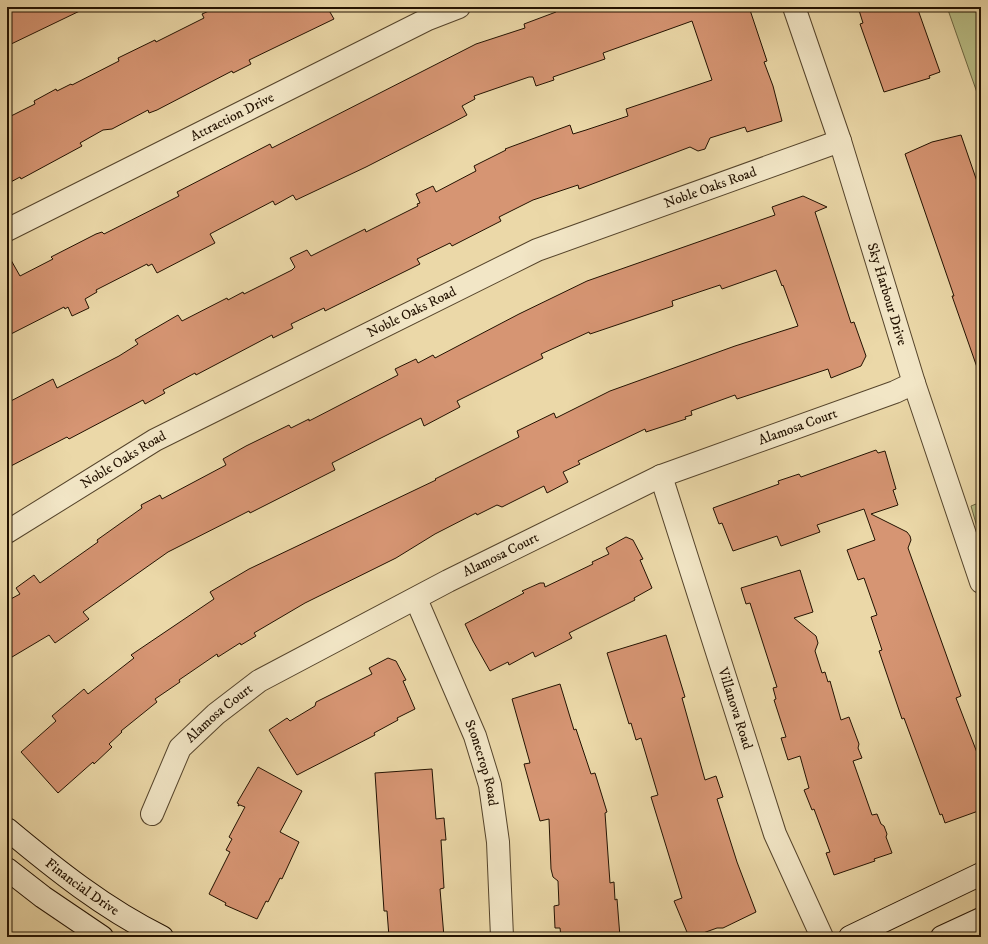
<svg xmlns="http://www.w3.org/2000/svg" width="988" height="944" font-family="'IM FELL DW Pica',serif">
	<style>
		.green { fill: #b9be86; stroke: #6e6844 }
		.building { fill: #d69573; stroke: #231201 }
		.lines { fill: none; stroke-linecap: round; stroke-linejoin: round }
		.street-casing { stroke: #55442b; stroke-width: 24 }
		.secondary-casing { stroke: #231201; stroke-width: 24 }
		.street { stroke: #f2e6c6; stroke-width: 22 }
		.secondary { stroke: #f2e6c6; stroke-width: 22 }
		.labels { text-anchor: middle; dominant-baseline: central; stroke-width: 4; stroke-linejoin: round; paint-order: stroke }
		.street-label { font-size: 14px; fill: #231201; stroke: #f2e6c6 }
	</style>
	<rect width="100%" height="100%" fill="#ebd8a8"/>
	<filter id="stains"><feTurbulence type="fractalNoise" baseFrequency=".005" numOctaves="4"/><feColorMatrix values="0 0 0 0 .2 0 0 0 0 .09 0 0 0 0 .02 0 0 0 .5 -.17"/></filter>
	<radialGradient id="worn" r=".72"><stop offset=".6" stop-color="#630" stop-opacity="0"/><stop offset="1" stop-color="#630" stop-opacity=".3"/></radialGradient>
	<!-- green -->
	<g class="green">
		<path d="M947 7H981V104Z"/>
		<path d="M981 502V541L971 506Z"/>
	</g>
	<!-- building -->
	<g class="building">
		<path d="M7 7H88L7 46Z"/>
		<path d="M218 7H327L334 19 249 60 251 64 233 73 232 71 157 110 149 113 148 110 112 129 103 130 80 143 82 146 21 179 20 177 7 184V118L35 104 34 101 56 89 57 91 71 84 72 85 119 61 118 58 155 40 156 42 204 18 202 14Z"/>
		<path d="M554 7H749L767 61 764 62 773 86 782 121 747 132 745 127 710 138 705 149 698 151 690 147 579 189 578 185 533 200 499 217 501 221 452 246 450 243 417 259 420 264 325 311 324 308 291 324 293 328 273 338 272 335 196 375 195 373 163 390 165 393 145 404 143 400 69 439 67 437 7 468V403L53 379 57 388 119 356 138 344 135 340 178 315 182 321 227 298 228 300 243 292 244 294 292 270 295 267 290 258 307 250 311 256 365 229 366 232 418 206 417 204 420 203 416 194 433 186 436 192 476 171 474 166 506 150 505 149 570 125 573 134 586 130 628 116 626 109 712 80 692 21 603 53 605 59 553 77 554 80 536 86 533 77H529L474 96 475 99 462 106 467 115 450 124 366 167 296 200 293 195 275 205 273 201 210 234 215 243 157 273 152 264 148 266 147 264 96 290 97 292 85 299 89 308 72 316 68 307 65 309 64 307 7 336V253L20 276 53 259 51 257 96 234 102 232 104 234 179 196 177 192 270 144 272 148 476 44 525 28 524 24 556 12Z"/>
		<path d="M858 7H917L940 72 929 76 930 78 884 92 860 24 863 23Z"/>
		<path d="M961 135 981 193V372L979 373 952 296H954L905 154 932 142Z"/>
		<path d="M803 196 827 207 815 212 851 323 854 322 866 356 861 366 831 378 828 369 737 399 735 395 691 411 692 415 685 417 686 419 646 432 645 429 578 461 580 464 563 472 568 482 547 493 544 486 502 507 497 505 477 515 476 513 435 534 396 558 305 603 254 633 256 636 241 645 240 643 218 657 217 654 179 680 180 682 155 699 157 702 121 731 122 732 109 744 112 747 94 764 93 762 58 793 21 752 56 721 52 716 84 689 88 694 134 658 131 655 214 599 210 592 249 569 436 480 435 479 519 437 517 431 554 413 556 418 610 391 735 346 798 326 783 285 782 286 776 270 722 289 720 285 672 301 673 306 590 334 589 332 541 354 543 358 457 401 460 407 424 426 421 418 379 439 332 463 335 470 250 513 249 511 168 552 83 612 89 619 55 643 49 635 7 660V601L20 594 16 588 34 575 40 583 98 542 97 540 142 508 141 505 160 495 162 499 226 465 223 459 246 446 289 425 291 428 309 419V421L398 375 395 369 416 359 418 363 433 355 435 358 519 314 587 281 775 215 772 207Z"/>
		<path d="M876 450 878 453 885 451 896 489 893 490 898 505 871 514 907 532 910 536 911 540 908 548 961 696 956 698 981 763V810L945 823 942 814 940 815 904 718 902 719 879 651 882 650 871 617 877 615 864 578 858 580 847 550 875 540 864 509 817 525 820 532 781 546 777 536 733 551 722 523 719 524 713 508 779 484 778 481 799 474 801 477Z"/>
		<path d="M626 537 633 540 643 559 640 560 652 588 634 598 635 600 569 633 572 638 535 657 533 652 509 665 508 662 490 671 473 641 465 624 524 593 522 591 540 583H544L545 587 593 564 592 562 609 554 606 548Z"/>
		<path d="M800 570 813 612 794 618 816 636 818 643 815 651 822 673 825 672 828 682 830 681 841 720 849 717 859 744 858 748 862 758 853 761 872 815 877 814 881 824 884 826 887 834 886 837 892 853 874 859 875 861 834 875 826 853 830 852 814 809 812 810 804 790 809 788 800 756 788 760 781 738 786 737 774 700 776 699 773 688 777 687 750 603 746 604 741 588Z"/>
		<path d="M666 635 685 697 682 698 705 780 716 776 723 797 717 799 737 862 756 912 723 928H717L692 937H689L674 901 682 898 651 797 658 795 641 738 636 740 631 723 629 724 607 653Z"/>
		<path d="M388 658 396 661 406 680 403 681 415 709 397 718 398 720 374 733 375 735 297 775 269 730 287 718 290 721 315 706 316 702 372 674 369 668Z"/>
		<path d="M560 684 574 730 576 729 591 774 595 773 607 812 605 813 610 883 614 882 615 900 617 899 620 937H561L560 928H555L554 906 559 905 558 881 553 877 551 869 549 819 540 821 524 764 530 763 512 699Z"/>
		<path d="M258 767 302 791 280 832 299 842 282 879 280 878 268 902 266 901 257 919 225 905 226 903 209 894 230 852 226 850 232 839 229 837 245 807 240 805 238 806 239 804 237 803Z"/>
		<path d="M432 769 436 819 444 818 446 840H441L444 888 440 889 444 937H389L387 911H384L375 773Z"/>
	</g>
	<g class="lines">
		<!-- street casing -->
		<g class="street-casing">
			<g id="street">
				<path id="s1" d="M794 7 840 141 914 383 981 582"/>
				<path id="s2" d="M7 230 428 19 459 7"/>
				<path id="s3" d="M661 476 775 834 822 937"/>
				<path id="s4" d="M7 532 155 440 537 250 840 141"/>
				<path id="s5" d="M416 599 475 736 490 785 498 842 502 937"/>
				<path id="s6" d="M152 814 180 748 216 714 259 681 448 581 661 476 895 392 914 383"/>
			</g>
		</g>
		<!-- secondary casing -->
		<g class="secondary-casing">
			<g id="secondary">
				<path id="s7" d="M7 829C55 869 105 909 162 937"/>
				<path d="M7 869 43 897 102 937"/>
				<path d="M850 937 981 874"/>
				<path d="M942 937 981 919"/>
			</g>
		</g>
		<!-- street -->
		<use href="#street" class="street"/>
		<!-- secondary -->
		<use href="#secondary" class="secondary"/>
	</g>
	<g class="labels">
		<!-- street labels -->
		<g class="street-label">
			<text stroke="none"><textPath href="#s2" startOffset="252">Attraction Drive</textPath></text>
			<text stroke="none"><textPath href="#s4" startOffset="785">Noble Oaks Road</textPath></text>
			<text stroke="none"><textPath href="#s1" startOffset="302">Sky Harbour Drive</textPath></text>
			<text stroke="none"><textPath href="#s4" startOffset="461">Noble Oaks Road</textPath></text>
			<text stroke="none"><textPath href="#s6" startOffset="772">Alamosa Court</textPath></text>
			<text stroke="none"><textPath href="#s4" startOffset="137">Noble Oaks Road</textPath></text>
			<text stroke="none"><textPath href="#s6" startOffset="448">Alamosa Court</textPath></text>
			<text stroke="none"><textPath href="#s3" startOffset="244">Villanova Road</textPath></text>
			<text stroke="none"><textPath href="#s6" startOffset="124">Alamosa Court</textPath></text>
			<text stroke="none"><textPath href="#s5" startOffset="177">Stonecrop Road</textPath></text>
			<text stroke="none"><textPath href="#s7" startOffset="95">Financial Drive</textPath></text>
		</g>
	</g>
	<!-- margin -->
	<rect width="988" height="944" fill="none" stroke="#ebd8a8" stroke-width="24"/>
	<rect x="8" y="8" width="972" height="928" fill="none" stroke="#231201" stroke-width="2"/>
	<rect x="12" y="12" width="964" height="920" fill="none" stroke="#231201"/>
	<rect width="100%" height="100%" filter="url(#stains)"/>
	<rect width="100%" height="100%" fill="url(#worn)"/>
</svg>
